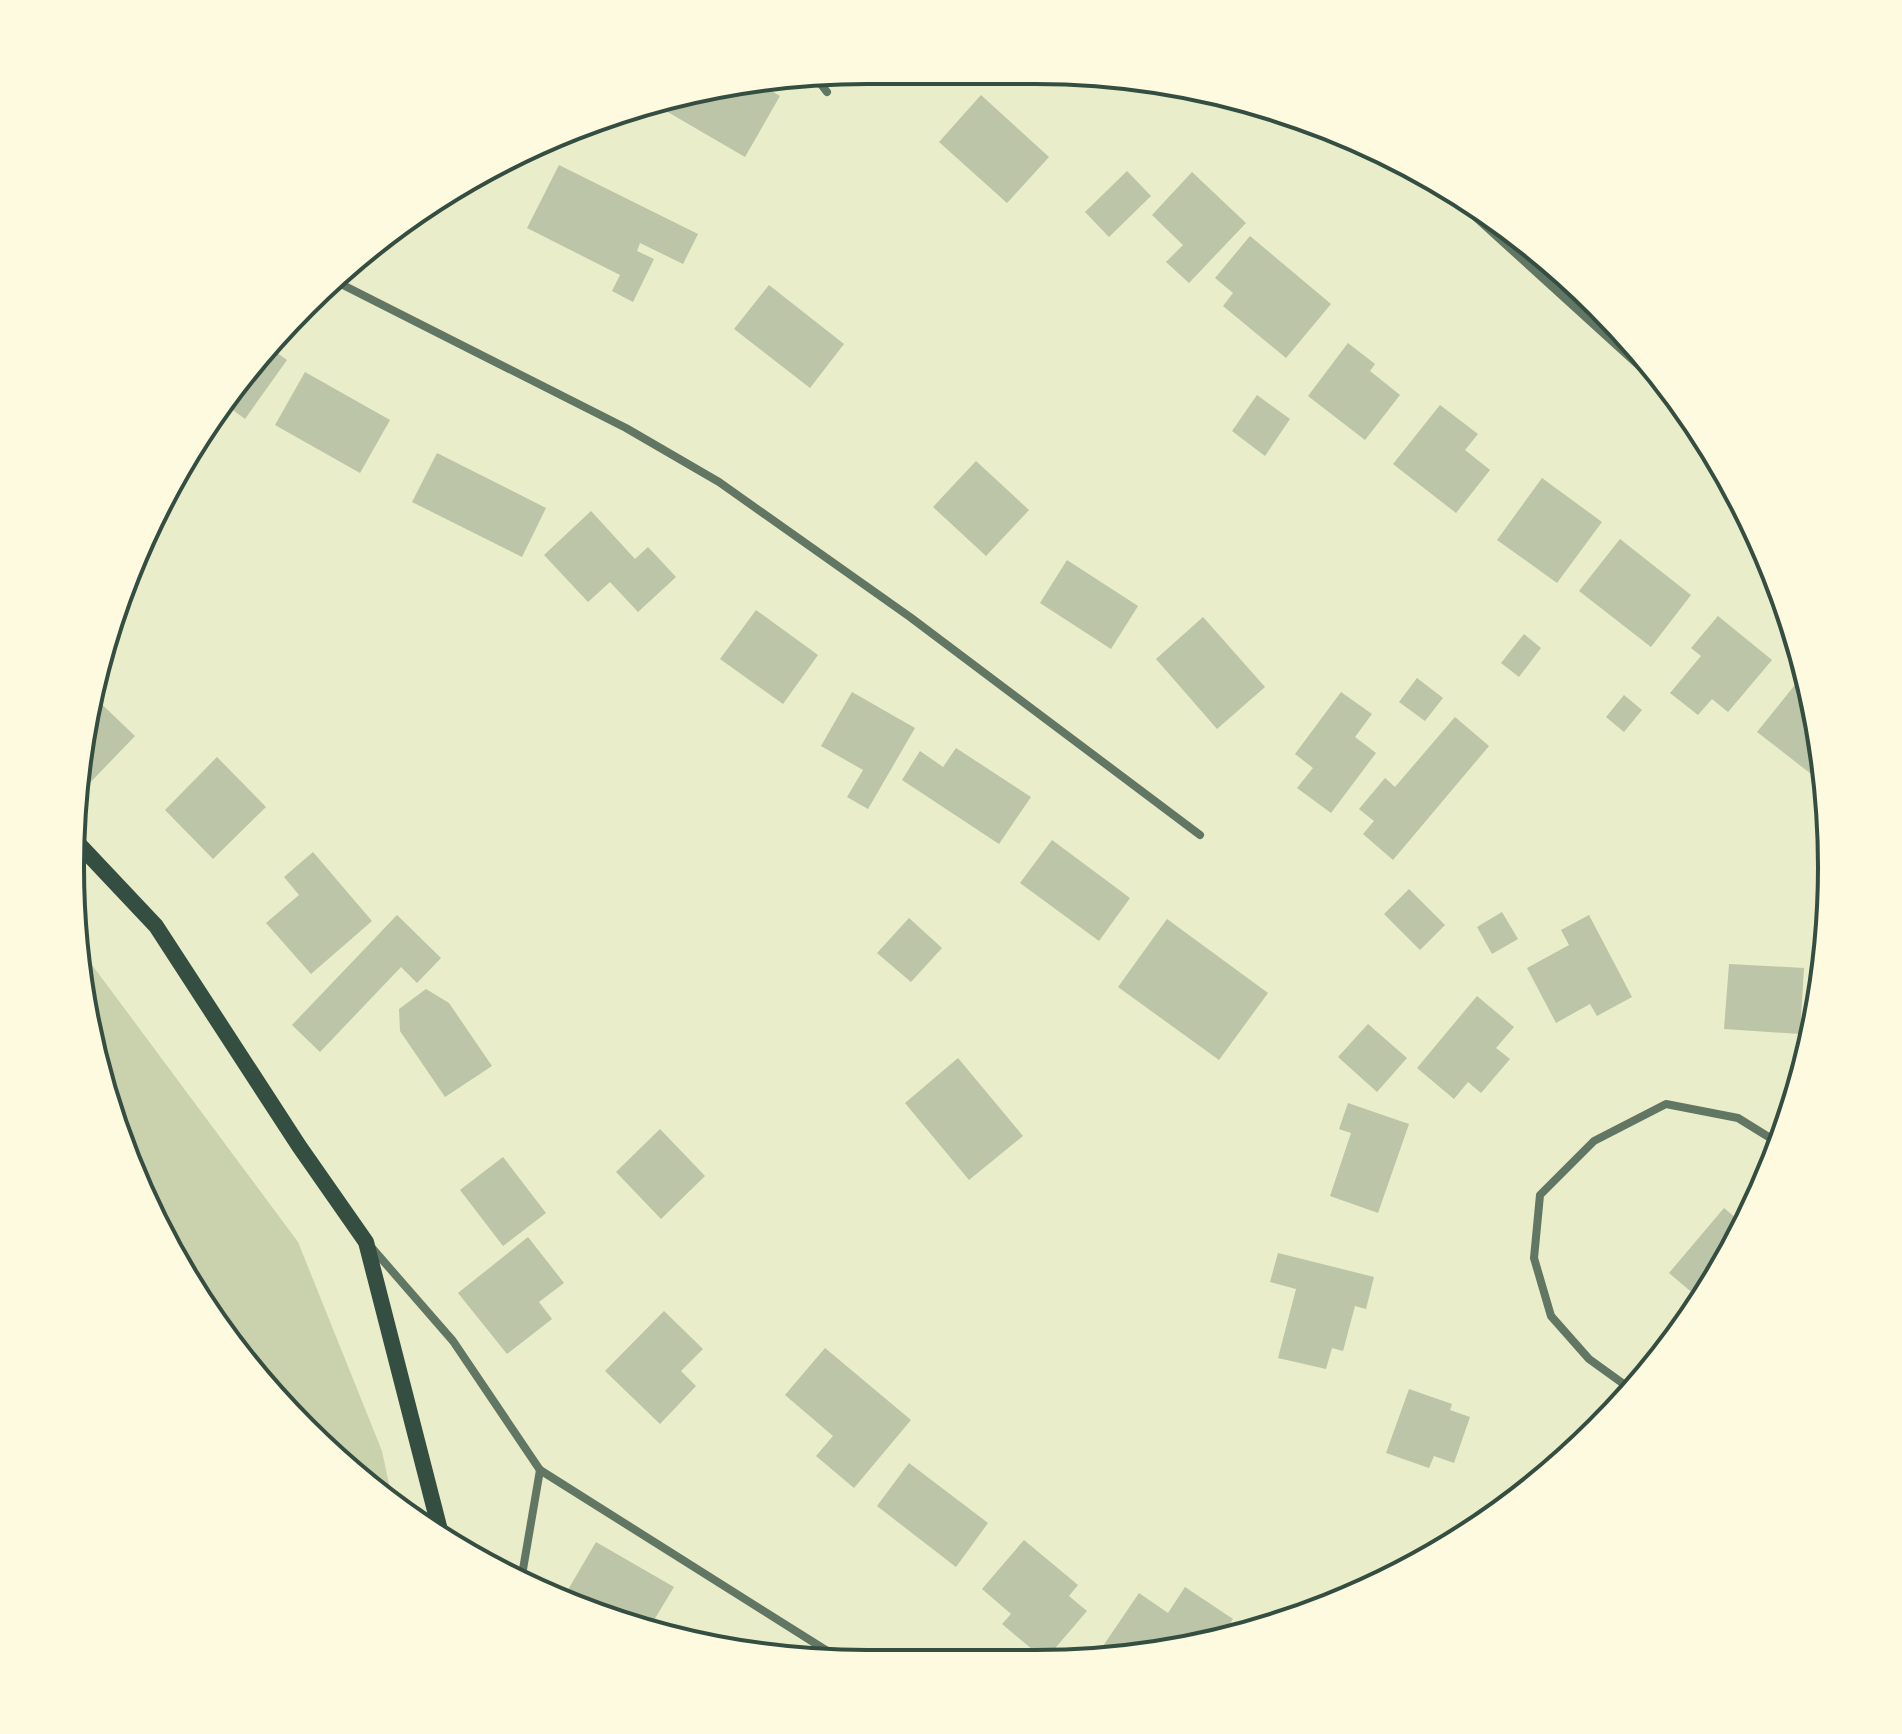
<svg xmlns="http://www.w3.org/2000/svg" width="1902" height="1734" font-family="'Exo 2',sans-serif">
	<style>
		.green { fill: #cad2ad }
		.building { fill: #bcc5a7 }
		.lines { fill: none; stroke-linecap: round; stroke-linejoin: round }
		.minor { stroke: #617663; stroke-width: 8 }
		.secondary { stroke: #344e41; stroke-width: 16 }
		.rim { fill: none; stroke: #344e41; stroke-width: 4 }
	</style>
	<rect width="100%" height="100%" fill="#e9edc9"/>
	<!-- green -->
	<path class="green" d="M78 946 298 1242 382 1451 393 1503 342 1467 234 1352 152 1219 85 1023Z"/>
	<!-- building -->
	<g class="building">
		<path d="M754 81 780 96 745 157 666 111 673 98 711 85Z"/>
		<path d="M981 95 1049 157 1007 203 939 142Z"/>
		<path d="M559 165 698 234 683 264 640 243 637 251 654 259 633 302 612 291 620 275 527 228Z"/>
		<path d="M1127 171 1151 196 1109 237 1085 212Z"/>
		<path d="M1192 172 1246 223 1189 283 1166 262 1183 245 1152 215Z"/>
		<path d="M1250 236 1331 304 1286 358 1223 306 1233 293 1215 278Z"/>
		<path d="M769 285 844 344 810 388 734 329Z"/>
		<path d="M1348 343 1375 364 1370 371 1400 395 1365 440 1308 396Z"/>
		<path d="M269 347 287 360 245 419 222 402 235 381Z"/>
		<path d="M305 372 390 420 360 473 275 425Z"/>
		<path d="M1257 395 1290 419 1265 456 1232 431Z"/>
		<path d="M1440 405 1478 434 1465 450 1490 470 1456 513 1393 464Z"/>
		<path d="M437 453 546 508 522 557 412 502Z"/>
		<path d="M976 461 1029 510 986 556 933 507Z"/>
		<path d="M1542 478 1602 522 1557 583 1497 540Z"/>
		<path d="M591 511 635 559 648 547 676 577 638 612 610 582 588 602 544 555Z"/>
		<path d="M1620 539 1691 595 1651 647 1579 591Z"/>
		<path d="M1067 560 1138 606 1111 649 1040 603Z"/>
		<path d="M756 610 818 655 783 704 720 659Z"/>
		<path d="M1718 616 1772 660 1728 712 1712 699 1698 715 1670 693 1701 656 1691 648Z"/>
		<path d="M1203 617 1265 687 1217 729 1156 659Z"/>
		<path d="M1524 634 1541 648 1519 677 1501 663Z"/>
		<path d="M1417 678 1443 698 1425 721 1399 702Z"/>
		<path d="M1798 681 1811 691 1817 711 1824 784 1757 732Z"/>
		<path d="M852 692 915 728 868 809 847 797 863 770 821 746Z"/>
		<path d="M1341 692 1372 714 1355 737 1376 753 1331 813 1297 788 1313 768 1295 754Z"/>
		<path d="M91 694 135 736 83 790 78 785 85 711Z"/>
		<path d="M1624 695 1642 710 1624 732 1606 717Z"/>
		<path d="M1455 717 1489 746 1393 860 1363 834 1374 821 1359 809 1385 778 1395 787Z"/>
		<path d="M956 748 1031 797 999 844 902 780 920 751 943 767Z"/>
		<path d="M217 757 266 807 213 859 165 810Z"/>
		<path d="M1052 840 1130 898 1099 941 1020 883Z"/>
		<path d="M313 852 372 921 311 974 266 923 299 895 284 877Z"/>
		<path d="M1409 889 1445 925 1420 950 1384 914Z"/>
		<path d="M1502 912 1518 939 1492 954 1477 927Z"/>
		<path d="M397 915 441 958 417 983 401 967 320 1052 292 1025Z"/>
		<path d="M1589 915 1632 997 1597 1016 1590 1004 1556 1023 1527 968 1569 945 1561 930Z"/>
		<path d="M909 918 942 948 911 982 877 953Z"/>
		<path d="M1167 919 1268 993 1219 1060 1118 987Z"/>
		<path d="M1729 964 1804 968 1800 1034 1724 1029Z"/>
		<path d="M1820 970H1822L1818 1014 1809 1012Z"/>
		<path d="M426 989 449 1003 492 1066 445 1097 400 1031 399 1009Z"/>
		<path d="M1477 996 1514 1027 1496 1048 1510 1059 1481 1093 1468 1082 1454 1099 1417 1068Z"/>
		<path d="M1368 1024 1407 1058 1377 1092 1338 1057Z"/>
		<path d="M958 1058 1023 1136 969 1180 905 1103Z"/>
		<path d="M1348 1103 1409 1124 1378 1213 1330 1196 1351 1133 1339 1129Z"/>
		<path d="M660 1129 705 1176 661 1219 616 1172Z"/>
		<path d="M503 1157 546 1213 503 1246 460 1190Z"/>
		<path d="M1724 1208 1743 1224 1729 1243 1732 1246 1702 1301 1669 1273Z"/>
		<path d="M528 1237 564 1283 539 1302 552 1319 507 1354 458 1293Z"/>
		<path d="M1278 1253 1374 1277 1366 1309 1355 1306 1343 1351 1332 1348 1326 1369 1278 1358 1296 1289 1270 1282Z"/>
		<path d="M664 1311 703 1349 681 1371 696 1386 660 1424 605 1371Z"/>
		<path d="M825 1348 911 1420 854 1488 816 1456 833 1436 785 1395Z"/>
		<path d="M1409 1389 1452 1404 1450 1410 1470 1417 1454 1463 1434 1456 1429 1468 1386 1453Z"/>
		<path d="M909 1463 988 1523 956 1567 877 1506Z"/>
		<path d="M1024 1540 1078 1585 1069 1596 1087 1611 1045 1660 1002 1624 1011 1614 982 1589Z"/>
		<path d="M596 1542 674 1587 648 1630 611 1622 562 1600Z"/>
		<path d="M1185 1587 1233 1619 1219 1640 1191 1649 1117 1656 1103 1646 1139 1593 1168 1613Z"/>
	</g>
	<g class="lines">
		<!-- minor -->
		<g class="minor">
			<path d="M814 75 827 92"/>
			<path d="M1437 182 1679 402"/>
			<path d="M335 281 626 428 719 482 910 617 1200 835"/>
			<path d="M372 1248 453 1341 540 1470 840 1659"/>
			<path d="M1632 1390 1589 1359 1551 1316 1534 1258 1540 1195 1594 1141 1666 1104 1738 1118 1780 1144"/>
			<path d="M521 1581 540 1470"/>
		</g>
		<!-- secondary -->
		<path class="secondary" d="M73 838 156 926 299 1146 366 1242 442 1538"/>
	</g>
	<!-- crop -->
	<path d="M0 0H1902V1734H0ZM867 84H1035A783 783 0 0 1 1818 867V867A783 783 0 0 1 1035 1650H867A783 783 0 0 1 84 867V867A783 783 0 0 1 867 84Z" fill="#fefae0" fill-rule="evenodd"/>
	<path class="rim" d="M867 84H1035A783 783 0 0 1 1818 867V867A783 783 0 0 1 1035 1650H867A783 783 0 0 1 84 867V867A783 783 0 0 1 867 84Z"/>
</svg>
